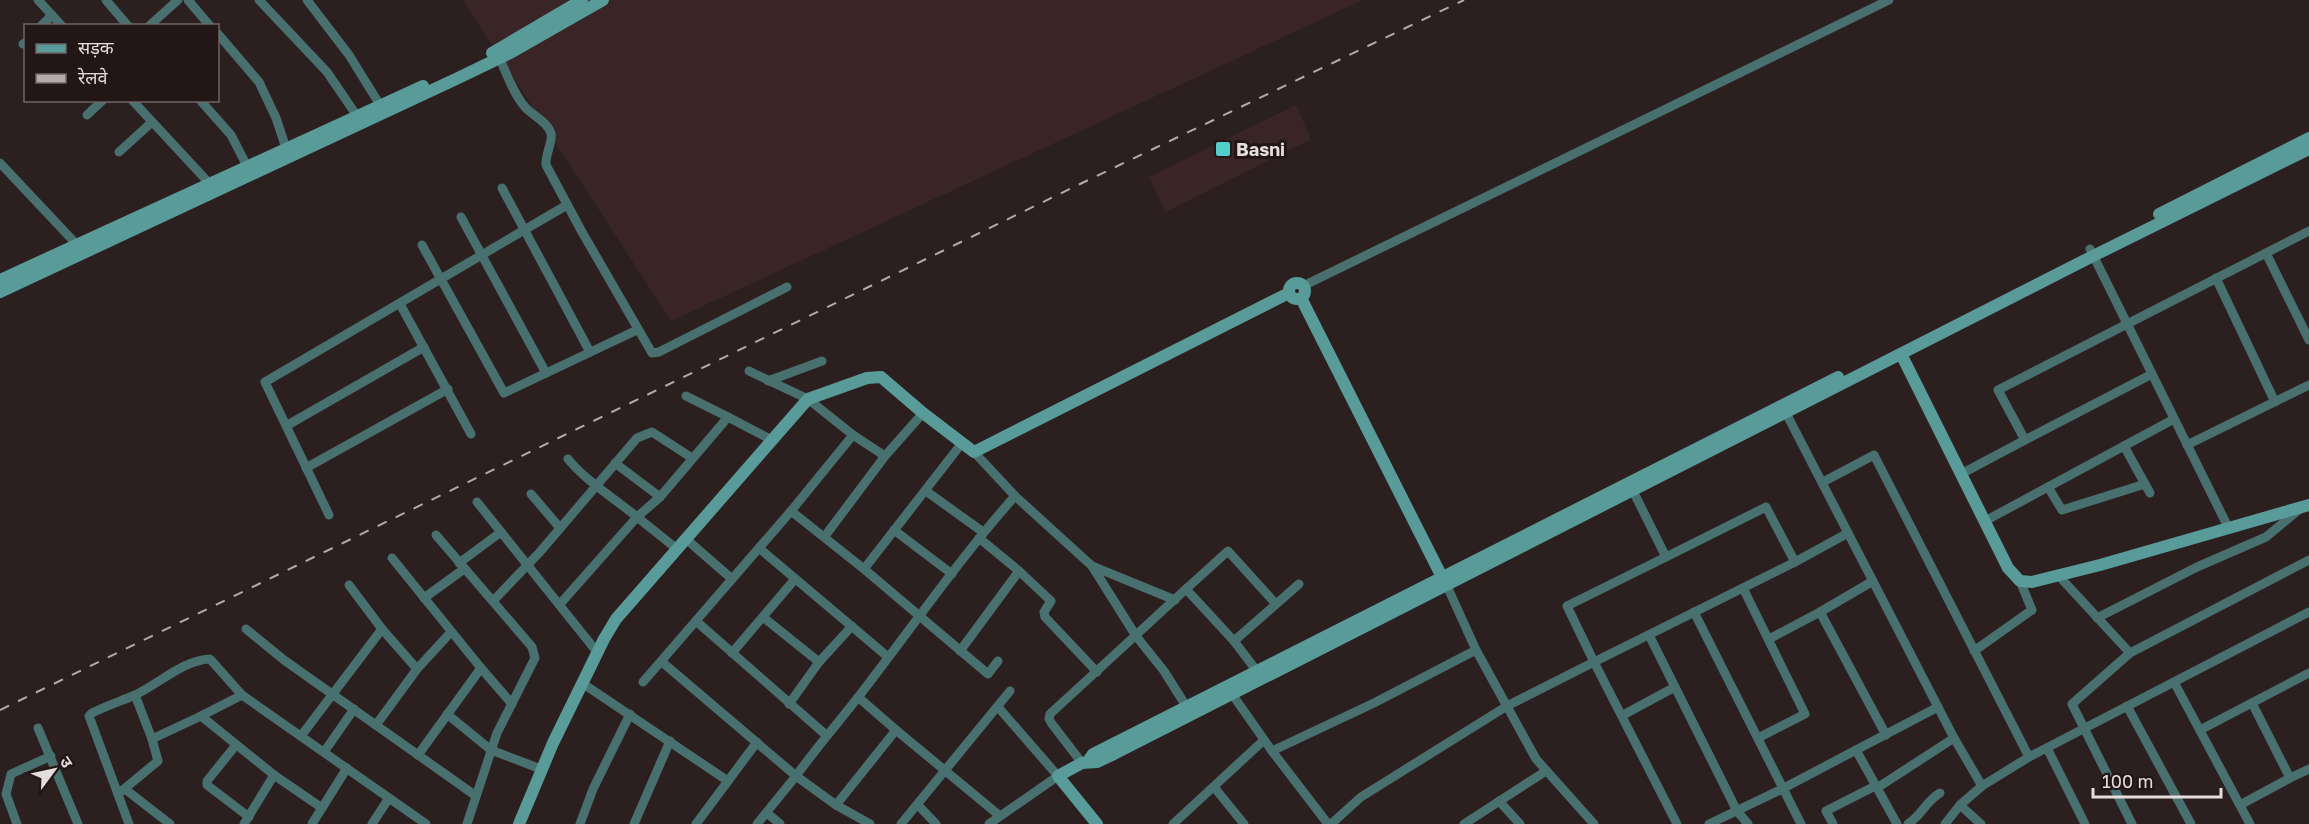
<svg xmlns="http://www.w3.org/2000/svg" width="2309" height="824" font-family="'Golos Text','Noto Sans Devanagari',sans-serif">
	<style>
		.built { fill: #392526 }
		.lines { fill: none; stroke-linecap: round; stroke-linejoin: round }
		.street { stroke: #47706e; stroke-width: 9 }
		.secondary { stroke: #589b99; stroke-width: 12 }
		.rail { stroke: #b5aaab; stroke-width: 2; stroke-dasharray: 10 10; stroke-linecap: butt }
		.poi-dot { fill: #53cdca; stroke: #221617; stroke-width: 2 }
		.labels { text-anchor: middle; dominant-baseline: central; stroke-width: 6; stroke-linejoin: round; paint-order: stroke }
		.poi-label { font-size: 18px; font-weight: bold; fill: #e6dddd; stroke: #221617; text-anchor: start }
	</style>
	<rect width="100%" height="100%" fill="#2c1f20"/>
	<!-- built -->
	<g class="built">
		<path d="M463 0H1363L671 321Z"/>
		<path d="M1296 105 1311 139 1165 212 1149 177Z"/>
	</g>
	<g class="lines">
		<!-- street -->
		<g class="street">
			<path d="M38 0 62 26"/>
			<path d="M106 0 128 26"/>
			<path d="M188 0 210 26"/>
			<path d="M259 0 327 72 357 116"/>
			<path d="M307 0 349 55 380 105"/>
			<path d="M41 26 52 15"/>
			<path d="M149 26 178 0"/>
			<path d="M218 34 259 82 276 118 288 154"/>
			<path d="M23 44 26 42"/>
			<path d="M497 53C506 71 512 92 525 107 533 116 548 122 551 134 553 141 545 155 546 165L582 232 652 353 659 352 787 287"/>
			<path d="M132 100 209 183"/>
			<path d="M200 100 231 135 247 166"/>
			<path d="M87 115 103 100"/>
			<path d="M119 152 152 122"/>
			<path d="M0 163 80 248"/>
			<path d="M502 188 590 352"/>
			<path d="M461 217 546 373"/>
			<path d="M422 245 504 393 637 330"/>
			<path d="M2090 249 2228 527"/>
			<path d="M2266 253 2309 340"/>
			<path d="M2216 278 2275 402"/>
			<path d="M1303 286 1889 0"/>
			<path d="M400 304 471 434"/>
			<path d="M749 371 808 399 853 435 791 511 864 569 962 443"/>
			<path d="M768 381 822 361"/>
			<path d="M686 396 728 417"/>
			<path d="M1786 413 1954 738 1982 786 2029 757 2309 612"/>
			<path d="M286 426 424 347"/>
			<path d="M853 435 885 456"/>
			<path d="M2025 440 2152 374"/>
			<path d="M2187 445 2309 385"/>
			<path d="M2124 446 2150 493"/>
			<path d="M974 452 1015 496 1092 566 1175 600"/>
			<path d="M568 459C587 482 614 498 637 517L660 497 728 417 772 440"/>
			<path d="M615 463 660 497"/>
			<path d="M306 468 448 389"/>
			<path d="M1961 474 2025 440 1998 390 2309 231"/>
			<path d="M1823 482 1874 455 2029 757"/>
			<path d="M2048 487 2062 510 2145 484"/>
			<path d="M926 491 983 532"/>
			<path d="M1633 491 1666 557 1766 507 1795 562 1848 533"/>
			<path d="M531 494 560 528"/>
			<path d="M477 502 597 652"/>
			<path d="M329 515 265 382 567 205"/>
			<path d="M1985 521 2174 419"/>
			<path d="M894 530 952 574"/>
			<path d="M436 535 532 647 535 658 497 733 467 824"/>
			<path d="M825 536 885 456 923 413"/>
			<path d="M979 538 1019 571"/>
			<path d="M686 539 732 579"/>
			<path d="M759 548 888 657"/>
			<path d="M392 558 481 668"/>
			<path d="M459 563 501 532"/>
			<path d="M1092 566 1136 636 1164 671 1186 706"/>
			<path d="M864 569 988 674 998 661"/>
			<path d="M2058 575 2130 653 2072 704 2132 824"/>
			<path d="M1447 586 1476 650 1536 759 1594 824"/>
			<path d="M1743 588 1805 714 1758 738"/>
			<path d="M1186 589 1228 551 1276 604"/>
			<path d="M424 598 464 569"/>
			<path d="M493 601 539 553 637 438 652 432 692 458"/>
			<path d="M560 604 637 517 677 549"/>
			<path d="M1694 612 1801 824"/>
			<path d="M1820 612 1873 581"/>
			<path d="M763 617 819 662"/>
			<path d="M2097 618 2197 567 2266 537 2301 508"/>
			<path d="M696 621 826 735"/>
			<path d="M246 629 284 660 476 796"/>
			<path d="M1649 635 1737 811 1748 824"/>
			<path d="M1769 639 1820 612 1886 735"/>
			<path d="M1234 641 1299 584"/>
			<path d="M960 651 1019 571 1051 601 1044 612 1045 617 1097 672"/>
			<path d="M1974 651 2032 610 2020 581"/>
			<path d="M732 653 795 579"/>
			<path d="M2130 653 2309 560"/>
			<path d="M662 662 796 776 757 824"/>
			<path d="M417 669 451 632"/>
			<path d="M643 682 791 511"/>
			<path d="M2174 682 2250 824"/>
			<path d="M582 683 728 781 757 742"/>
			<path d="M1232 694 1272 751 1328 824"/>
			<path d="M135 695 152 739 201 716"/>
			<path d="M242 695 201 716 274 775 322 808"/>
			<path d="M2252 703 2290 778 2309 769"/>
			<path d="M789 704 819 662 852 626"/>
			<path d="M2127 706 2191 824"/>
			<path d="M447 714 491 750 541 769"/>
			<path d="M1623 715 1675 687"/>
			<path d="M376 725 417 669 382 629"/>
			<path d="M38 728 78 824"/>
			<path d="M896 730 1000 816"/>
			<path d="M2200 730 2309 673"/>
			<path d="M301 736 382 629 349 585"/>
			<path d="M236 745 207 781V785L249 817"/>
			<path d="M2047 748 2085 824"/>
			<path d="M1272 751 1374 703 1476 650"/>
			<path d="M324 752 354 709"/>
			<path d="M418 755 481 668 512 704"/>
			<path d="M1082 763 1052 724 1049 719 1050 714 1186 589 1234 641 1256 670"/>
			<path d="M1214 787 1244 824"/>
			<path d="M1877 788 1954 738"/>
			<path d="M125 789 170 824"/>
			<path d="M118 794 158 761 152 739"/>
			<path d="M1499 801 1520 824"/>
			<path d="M836 805 896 730 858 697"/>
			<path d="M918 805 936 824"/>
			<path d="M1960 805 1981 824"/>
			<path d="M2240 805 2290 778"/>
			<path d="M767 813 780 824"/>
			<path d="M17 824 6 794 11 774 51 756"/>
			<path d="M129 824 89 716 92 713C106 706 121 701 135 695 159 684 183 660 210 659L242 695 389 798"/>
			<path d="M244 824 274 775"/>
			<path d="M312 824 347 768"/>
			<path d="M372 824 389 798 426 824"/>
			<path d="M580 824 593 789 630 714"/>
			<path d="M634 824 670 741"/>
			<path d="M696 824 728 781"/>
			<path d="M870 824 836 805 796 776C816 748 838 723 859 696 911 629 959 559 1015 496"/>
			<path d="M901 824 1010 691"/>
			<path d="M989 824 1058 776 998 707"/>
			<path d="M1173 824 1264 740"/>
			<path d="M1331 824 1361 797 1507 706 1594 662 1567 606 1666 557"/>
			<path d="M1464 824 1546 771"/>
			<path d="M1677 824 1594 662 1795 562"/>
			<path d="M1709 824 1782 789 1856 750"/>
			<path d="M1833 824 1826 811 1875 786"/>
			<path d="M1897 824 1856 750 1938 707"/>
			<path d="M1908 824C1922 815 1926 801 1940 793"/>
			<path d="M1945 824 1960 805 1982 786"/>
		</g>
		<!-- secondary -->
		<g class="secondary">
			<path d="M492 53 582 0"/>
			<path d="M2159 214 2309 138"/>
			<path d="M0 280 423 86"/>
			<circle cx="1297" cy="291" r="8"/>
			<path d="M0 292 456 79 510 53 603 0"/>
			<path d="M1301 298 1445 583"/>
			<path d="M1901 354 2008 568 2020 581 2032 582 2100 565 2309 505"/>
			<path d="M1088 761 1093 754 1838 377"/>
			<path d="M519 824 553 743 604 639 616 619 808 399 867 378 881 377 923 413 974 452 1289 293"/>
			<path d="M1097 824 1058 776 1082 763 1097 762 1114 754 2093 256 2309 149"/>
		</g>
		<!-- rail -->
		<path class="rail" d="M0 710 1080 184 1464 0"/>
	</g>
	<!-- markers -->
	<rect class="poi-dot" x="1215" y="141" width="16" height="16" rx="3"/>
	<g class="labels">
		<!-- poi labels -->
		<g class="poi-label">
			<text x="1236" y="149">Basni</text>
		</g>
	</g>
	<!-- legend -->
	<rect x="24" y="24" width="195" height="78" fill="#221617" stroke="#706666" stroke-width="1.5"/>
	<rect x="36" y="44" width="30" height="9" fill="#589b99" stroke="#706666" stroke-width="1.5"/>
	<text x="78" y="54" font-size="18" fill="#e6dddd">सड़क</text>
	<rect x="36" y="74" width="30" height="9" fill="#b5aaab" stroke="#706666" stroke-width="1.5"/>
	<text x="78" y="84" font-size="18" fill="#e6dddd">रेलवे</text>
	<!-- north arrow -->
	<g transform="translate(54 770) rotate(57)" stroke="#221617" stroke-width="4.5" paint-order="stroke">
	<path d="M0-4.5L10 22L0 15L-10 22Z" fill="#e6dddd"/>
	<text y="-9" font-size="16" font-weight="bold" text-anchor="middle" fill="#e6dddd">उ</text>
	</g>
	<!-- scale -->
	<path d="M2093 788v9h128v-9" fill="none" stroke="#e6dddd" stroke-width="3"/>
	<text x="2102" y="788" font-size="18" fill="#e6dddd" stroke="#221617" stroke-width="4.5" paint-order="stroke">100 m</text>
</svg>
